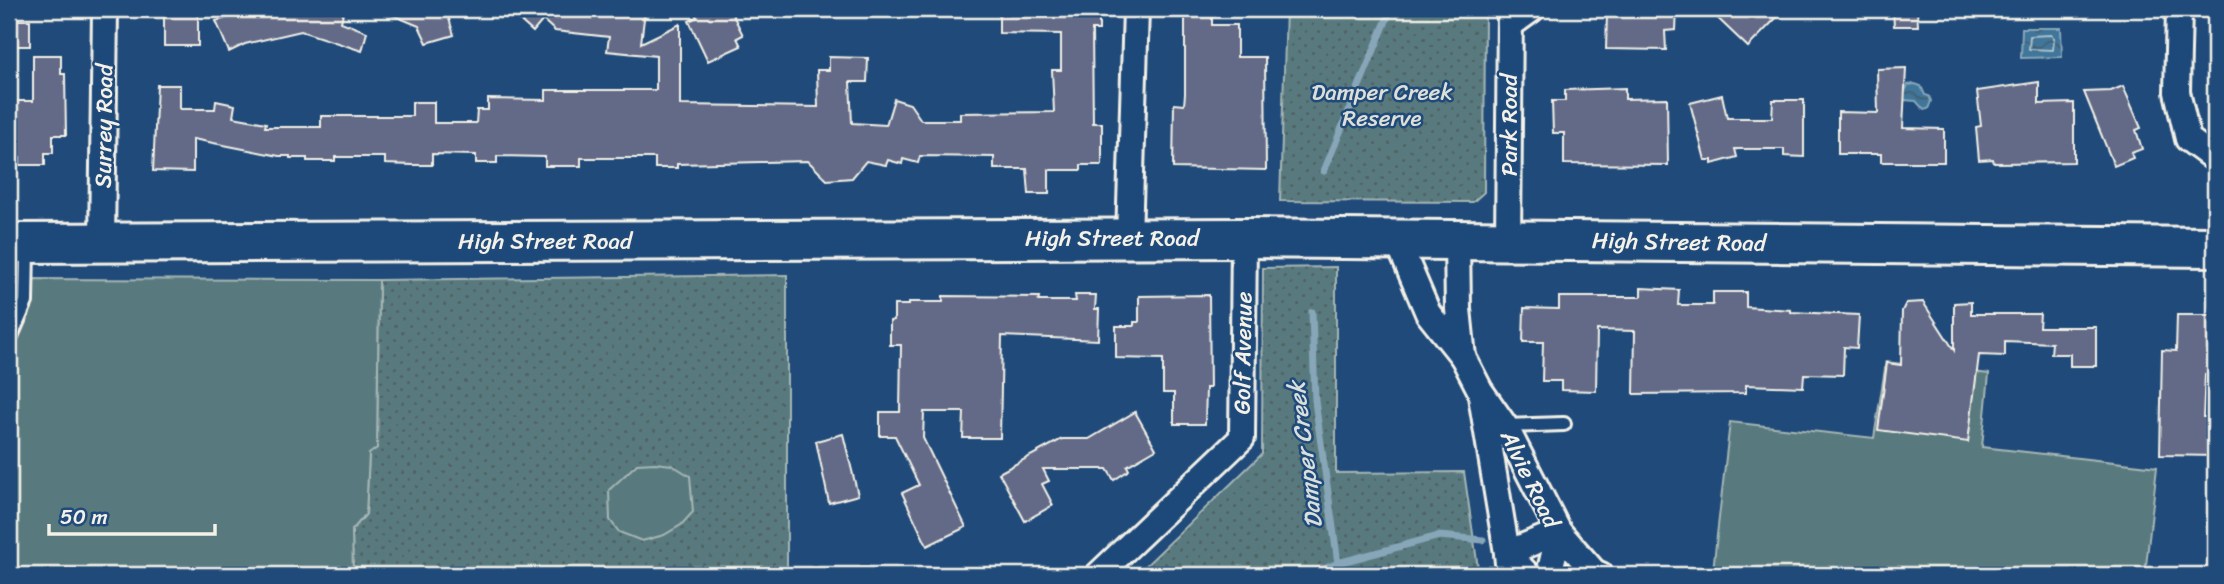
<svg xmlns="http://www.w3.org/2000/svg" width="2224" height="584" font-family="Sriracha,sans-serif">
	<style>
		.grass { fill: url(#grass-dots); stroke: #a6b6b4; stroke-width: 2 }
		.pitch { fill: #597a7f; stroke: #a6b6b4; stroke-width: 2 }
		.water { fill: url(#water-waves); stroke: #87a7b9; stroke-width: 2 }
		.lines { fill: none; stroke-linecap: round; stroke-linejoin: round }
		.shore { stroke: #acc0c9; stroke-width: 2 }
		.stream { stroke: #87a7b9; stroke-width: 7 }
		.building { fill: #636b87; stroke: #f4f1e8; stroke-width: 2 }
		.service-casing { stroke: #f4f1e8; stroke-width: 18 }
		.minor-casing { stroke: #f4f1e8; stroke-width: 30 }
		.primary-casing { stroke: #f4f1e8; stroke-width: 44 }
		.service { stroke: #1f4a7a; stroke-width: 12 }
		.minor { stroke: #1f4a7a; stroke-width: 24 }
		.primary { stroke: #1f4a7a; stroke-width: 38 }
		.labels { text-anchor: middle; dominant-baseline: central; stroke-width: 5; stroke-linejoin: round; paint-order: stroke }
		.park-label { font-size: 23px; fill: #dddfd8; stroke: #1f4a7a }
		.street-label { font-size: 23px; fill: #f4f1e8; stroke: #1f4a7a }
		.water-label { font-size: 24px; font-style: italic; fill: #d9dfdc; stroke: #1f4a7a }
	</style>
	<defs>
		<pattern id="grass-dots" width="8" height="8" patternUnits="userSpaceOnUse" patternTransform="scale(1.75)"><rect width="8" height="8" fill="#597a7f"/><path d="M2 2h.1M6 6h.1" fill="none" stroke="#516162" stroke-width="1.8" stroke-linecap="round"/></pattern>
		<pattern id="water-waves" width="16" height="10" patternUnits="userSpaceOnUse" patternTransform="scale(1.75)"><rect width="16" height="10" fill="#3f769a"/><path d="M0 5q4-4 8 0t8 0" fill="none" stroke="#445f70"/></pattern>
	</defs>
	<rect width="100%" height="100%" fill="#1f4a7a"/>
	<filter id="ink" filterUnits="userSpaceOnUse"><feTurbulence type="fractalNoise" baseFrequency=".0143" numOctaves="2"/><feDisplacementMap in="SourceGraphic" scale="14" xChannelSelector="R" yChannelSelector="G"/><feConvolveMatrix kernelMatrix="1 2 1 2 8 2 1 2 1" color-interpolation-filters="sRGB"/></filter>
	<g filter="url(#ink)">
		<!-- grass -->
		<g class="grass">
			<path d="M1286 9H1485L1484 192 1473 202 1280 201Z"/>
			<path d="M1336 267V473L1464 472 1479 575H1136L1262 454 1263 268Z"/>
			<path d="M787 275V575H353L352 530 366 514 369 453 377 448 379 280Z"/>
		</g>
		<!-- pitch -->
		<g class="pitch">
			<path d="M9 279 379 280 377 448 369 454 366 514 352 530 353 575 9 574Z"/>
			<path d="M1886 362 1989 374 1982 447 2157 467 2145 575H1751L1713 570 1730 422 1874 438Z"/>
			<path d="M655 463 672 465 690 476 693 512 681 525 664 535 642 541 619 532 610 520 609 490 637 464Z"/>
		</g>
		<!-- water -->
		<g class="water">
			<path d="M2022 28H2061L2062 57 2021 58Z"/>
			<path d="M1915 84 1921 86 1925 95 1929 96 1931 101 1928 109 1924 110 1916 101 1904 100 1903 95 1908 85Z"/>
		</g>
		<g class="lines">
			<!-- shore -->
			<path class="shore" d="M2051 35 2054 38 2053 50 2029 49 2030 36Z"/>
			<!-- stream -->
			<g class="stream">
				<path d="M1324 171 1391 9"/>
				<path d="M1338 563 1439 536 1483 540"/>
				<path d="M1310 575 1338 563 1315 401 1312 312"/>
			</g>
		</g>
		<!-- building -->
		<g class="building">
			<rect x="164" y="9" width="34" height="37"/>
			<path d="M239 9H344L341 22 367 32 362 51 301 31 245 44 229 52 216 21 240 14Z"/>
			<path d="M378 9H446L454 35 427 43 419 26Z"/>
			<path d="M507 9H624L645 11 641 43 680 24V105L818 107 817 70H829V57L868 58 867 82H850L852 123 886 125 894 99 910 104 921 120H960V113L1054 112 1052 70H1061V34L999 33V9H1099V30H1092L1093 123H1102V165H1081V170H1049V194H1029L1027 169H994V157L920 156 918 163 903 159 902 164 888 160 886 165 866 161 852 178 827 180 808 161 677 164V168H655V158H581V166H545V157L497 156V163H476V155L432 154V165H412L385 164V157H335V161H307V158H290V156H279L193 139V172L153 171 157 85H180V109H215L216 101 235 105 233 117 266 123 265 127H321V116H412V102H434V123H476L477 110H488V99L546 100V90H656V56L607 51 609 37 555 31 543 20 533 32Z"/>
			<path d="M693 9H730L743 35 737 38 741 46 708 61 689 21 697 17Z"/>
			<path d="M1185 9H1212V25H1237V57H1265L1266 170 1173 168 1174 104 1184 105 1185 94Z"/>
			<path d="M1625 9H1677L1676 30 1665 31 1666 50 1606 49 1607 14 1625 15Z"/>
			<path d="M1708 9H1785L1748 47Z"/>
			<path d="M1893 9H1917L1918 26H1894Z"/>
			<rect x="9" y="20" width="21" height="26"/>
			<path d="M33 55H61V74H65L66 135H53V153H45V165H20V158H9V101H33Z"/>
			<path d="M1906 68 1903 128 1944 129V162H1881V154H1838V112L1878 113 1877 69Z"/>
			<path d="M2039 82V104L2074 103V162L1994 163 1993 159 1979 160 1976 127 1981 126 1977 91Z"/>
			<path d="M2123 86 2141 128 2136 130 2142 149 2131 153 2133 158 2114 166 2084 92 2111 91Z"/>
			<path d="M1625 88V99L1667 98 1668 165 1564 164V133H1553L1552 101H1565V90Z"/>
			<path d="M1722 95 1727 118H1772L1773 100H1804V157L1784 156V149H1735L1737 157 1712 164V160H1705L1690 103Z"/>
			<path d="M1641 288 1679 290 1678 305H1713V292H1746V307L1791 310V312L1859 315 1857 348 1844 347 1843 375 1804 374 1803 387 1746 385V393L1634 394 1635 331 1597 330 1596 391 1561 390V381H1542L1543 342H1523L1524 308 1559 309V297H1641Z"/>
			<path d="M1075 295H1096L1095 309H1099L1098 340 1002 336 1000 438H963L964 412H924L923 438 966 527 927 546 902 493 919 485 895 436H880V412H900L901 345H890V321L894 320V305H909V302H943V296L1039 297 1038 301H1076Z"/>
			<path d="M1209 295 1210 388H1206L1205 424H1174V393H1163V359L1116 358V326H1134V322H1139V296Z"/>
			<path d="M1923 302 1954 350V303L1971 302V314H2040L2039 327H2096V366H2070V354H2051L2052 343 2005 341V356L1979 355 1968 442 1878 430 1887 363 1901 365 1902 311 1906 303Z"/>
			<path d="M2177 315H2215V347H2211L2209 374H2205L2203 417H2215V456L2160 455 2162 350 2176 351Z"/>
			<path d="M1135 412 1156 449 1127 466 1129 470 1114 480 1107 469H1043L1049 481 1042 484 1053 505 1025 521 999 473 1062 439H1089Z"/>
			<path d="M843 434 858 495 829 503 816 441Z"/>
		</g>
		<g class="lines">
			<!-- service casing -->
			<g class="service-casing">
				<g id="service">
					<path d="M9 341 26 302 27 247"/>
					<path d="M1505 426 1564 424"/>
				</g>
			</g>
			<!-- minor casing -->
			<g class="minor-casing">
				<g id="minor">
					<path d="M2179 9 2177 92 2188 139 2215 159"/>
					<path d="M1510 25 1532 9"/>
					<path d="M1129 238 1136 9"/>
					<path d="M1397 240 1428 313 1463 357 1480 390 1505 426 1559 532 1594 572 1601 575"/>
					<path d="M1457 240 1458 309 1463 357"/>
					<path d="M1508 240 1510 9"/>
					<path d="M102 244 105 9"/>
					<path d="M1481 396 1507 553 1509 575"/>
					<path d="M1098 575 1242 438 1244 238"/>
					<path d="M1528 575 1507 553 1559 532"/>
					<path d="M1549 575 1559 532"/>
				</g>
			</g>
			<!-- primary casing -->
			<g class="primary-casing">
				<path id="primary" d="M9 243 1244 238 2215 247"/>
			</g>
			<!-- service -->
			<use href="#service" class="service"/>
			<!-- minor -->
			<use href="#minor" class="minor"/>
			<!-- primary -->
			<use href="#primary" class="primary"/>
		</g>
	</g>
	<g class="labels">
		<!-- park labels -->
		<g class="park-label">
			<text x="1382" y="92">Damper Creek<tspan x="1382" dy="26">Reserve</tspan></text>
		</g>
		<!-- street labels -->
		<g class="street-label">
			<text transform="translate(1509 125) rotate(-90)">Park Road</text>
			<text transform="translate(104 126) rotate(-89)">Surrey Road</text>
			<text x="1112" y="238">High Street Road</text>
			<text x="545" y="241">High Street Road</text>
			<text transform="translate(1679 242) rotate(1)">High Street Road</text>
			<text transform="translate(1243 353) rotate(-89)">Golf Avenue</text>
			<text transform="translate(1530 479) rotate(64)">Alvie Road</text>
		</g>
		<!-- water labels -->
		<g class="water-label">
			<text transform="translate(1305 455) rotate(-97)">Damper Creek</text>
		</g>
	</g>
	<!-- margin -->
	<rect width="2224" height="584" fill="none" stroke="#1f4a7a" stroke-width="35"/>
	<rect x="18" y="18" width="2189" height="549" fill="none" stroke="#f4f1e8" stroke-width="2.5" filter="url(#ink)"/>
	<!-- scale -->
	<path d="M49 524v10h166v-10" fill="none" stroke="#f4f1e8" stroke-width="3.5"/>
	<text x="60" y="524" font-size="21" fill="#f4f1e8" stroke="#1f4a7a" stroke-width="5" paint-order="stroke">50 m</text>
</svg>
